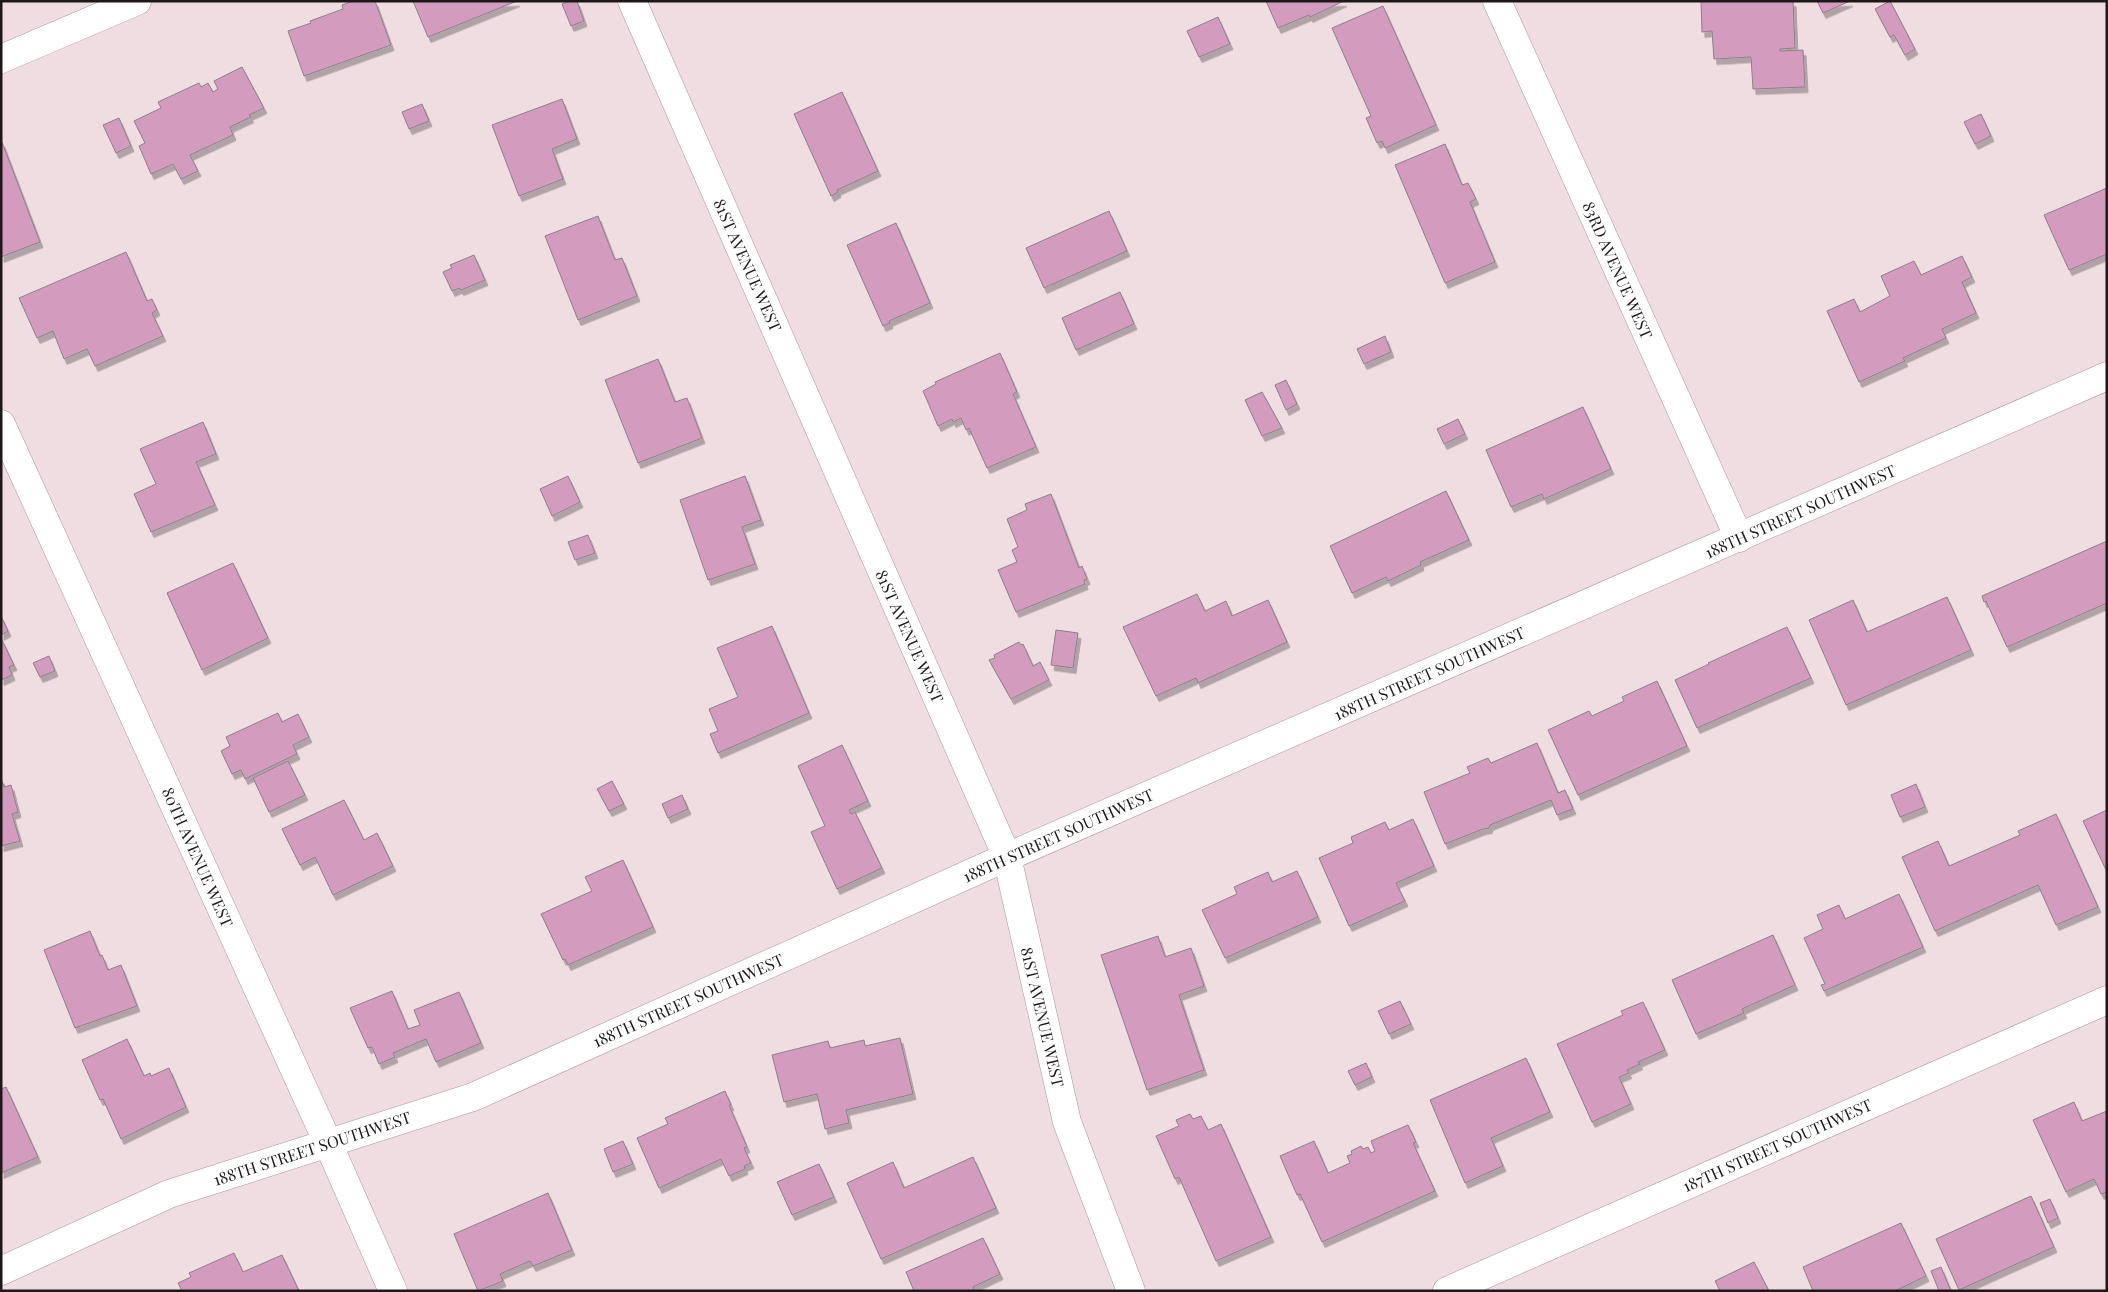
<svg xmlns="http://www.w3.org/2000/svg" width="2108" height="1292" font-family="'Playfair Display',serif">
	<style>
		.building { fill: #d39cbf; stroke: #8d7f88; filter: url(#shadow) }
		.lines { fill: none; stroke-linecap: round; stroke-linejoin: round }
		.minor-casing { stroke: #a8969b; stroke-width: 29 }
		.minor { stroke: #fff; stroke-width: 28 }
		.labels { text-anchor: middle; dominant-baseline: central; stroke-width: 4; stroke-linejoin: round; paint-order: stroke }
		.street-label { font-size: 16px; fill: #1e1819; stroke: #fff }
	</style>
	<defs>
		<filter id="shadow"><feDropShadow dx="3" dy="5.5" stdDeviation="0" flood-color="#0004"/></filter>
	</defs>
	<rect width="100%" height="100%" fill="#f0dde2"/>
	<!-- building -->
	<g class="building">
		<path d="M353 1H375L391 45 304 76 288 31 311 23 310 21 343 9 342 5Z"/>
		<path d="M413 1H517L428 37Z"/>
		<path d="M570 1H577L584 21 571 26 562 4Z"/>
		<path d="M1266 1H1344L1310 17 1309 15 1278 28Z"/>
		<path d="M1701 1H1793L1795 48 1780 49V51L1803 50 1805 87 1753 89 1751 57 1714 59 1712 31 1702 32Z"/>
		<path d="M1817 1H1850L1823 13Z"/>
		<path d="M1890 1 1915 49 1905 55 1894 35 1890 37 1875 9Z"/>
		<path d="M1383 6 1436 125 1385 148 1382 141 1377 143 1366 118 1371 116 1332 28Z"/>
		<path d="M1218 17 1230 44 1199 57 1187 31Z"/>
		<path d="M242 67 264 108 249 115 251 117 230 127 233 135 190 155 198 171 181 179 173 164 151 174 139 146 145 143 134 121 161 108 158 102 199 83 201 87 208 83 213 92 218 89 214 81Z"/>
		<path d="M842 92 878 171 837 190 838 192 831 196 794 114Z"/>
		<path d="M562 99 577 139 552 149 563 179 519 196 492 125Z"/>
		<path d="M422 104 429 121 409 129 402 112Z"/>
		<path d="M1981 114 1991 136 1975 144 1964 122Z"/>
		<path d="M119 118 131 146 116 153 103 125Z"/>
		<path d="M2 142 40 242 1 257V142Z"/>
		<path d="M1445 144 1462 185 1468 183 1476 199 1470 202 1495 262 1445 283 1395 165Z"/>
		<path d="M2107 188V254L2069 270 2044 215Z"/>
		<path d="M1109 211 1127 251 1044 288 1026 248Z"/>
		<path d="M598 216 615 260 622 258 637 296 578 320 545 236Z"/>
		<path d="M896 223 930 303 889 321 890 323 883 326 847 245Z"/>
		<path d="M126 252 147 301 152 299 157 310 152 313 163 336 95 366 87 349 64 359 53 331 37 338 19 298Z"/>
		<path d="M474 255 485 280 461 290 459 288 452 291 443 272 452 268 450 265Z"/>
		<path d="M1962 256 1972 277 1962 282 1976 313 1942 329 1946 338 1903 358 1905 361 1859 382 1827 311 1854 299 1860 312 1890 296 1881 276 1914 261 1921 275Z"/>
		<path d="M1120 292 1134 324 1076 350 1062 318Z"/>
		<path d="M1385 336 1391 352 1364 364 1357 349Z"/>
		<path d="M1000 353 1017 392 1013 394 1036 447 987 468 969 428 966 430 961 418 953 422 952 419 938 426 923 391 936 384 935 382Z"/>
		<path d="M658 359 675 402 687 398 702 438 638 463 605 380Z"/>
		<path d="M1286 380 1297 404 1286 410 1275 385Z"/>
		<path d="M1262 392 1282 428 1262 436 1245 400Z"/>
		<path d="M1583 407 1611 469 1544 499 1542 494 1511 507 1486 450Z"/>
		<path d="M1458 419 1465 434 1444 444 1437 429Z"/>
		<path d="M203 422 216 454 196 462 215 505 151 532 134 494 156 484 140 449Z"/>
		<path d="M568 476 580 502 552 516 540 489Z"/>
		<path d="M745 476 761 520 742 527 755 564 708 580 680 500Z"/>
		<path d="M1446 491 1469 540 1420 562 1421 565 1388 581 1386 577 1352 593 1330 546Z"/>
		<path d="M1051 494 1079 568 1082 566 1087 579 1084 580 1085 584 1016 612 998 570 1017 562 1012 550 1018 547 1007 519 1027 510 1025 504Z"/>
		<path d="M588 535 595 553 575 560 568 542Z"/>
		<path d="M2107 541V603L2007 647 1986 601 1984 602 1982 596Z"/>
		<path d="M233 563 268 638 202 670 167 593Z"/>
		<path d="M1197 594 1205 611 1226 601 1232 616 1268 600 1287 642 1198 683 1196 678 1156 696 1123 627Z"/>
		<path d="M1947 597 1971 650 1846 705 1809 620 1853 600 1867 632Z"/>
		<path d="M1 616 8 631 1 635Z"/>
		<path d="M772 626 809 713 718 753 710 734 718 731 709 709 738 697 717 648Z"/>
		<path d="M1787 627 1811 678 1697 728 1675 680 1709 664 1708 663Z"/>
		<path d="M1056 630 1078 633 1073 668 1051 665Z"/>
		<path d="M1 638 14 665 9 667 12 675 1 680Z"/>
		<path d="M1019 642 1021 645 1023 644 1033 666 1040 662 1049 680 1011 699 989 660 995 658 994 655Z"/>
		<path d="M49 656 55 671 40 677 33 663Z"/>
		<path d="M1657 681 1687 746 1578 795 1548 730 1589 711 1592 716 1624 701 1622 697Z"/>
		<path d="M278 713 282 722 298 714 309 737 293 745 297 754 245 779 241 770 232 774 221 751 230 746 226 737Z"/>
		<path d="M1537 743 1558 793 1565 790 1573 809 1557 815 1551 800 1490 825 1489 828 1483 829 1445 844 1424 792 1470 773 1467 767 1488 758 1491 763Z"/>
		<path d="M842 745 868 801 849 810 851 814 855 812 882 868 837 889 811 832 825 826 798 766Z"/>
		<path d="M288 761 305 795 269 812 253 778Z"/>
		<path d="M1 778 4 787 11 785 18 812 12 814 20 841 1 846Z"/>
		<path d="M612 781 624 804 609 811 597 789Z"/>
		<path d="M1916 784 1925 807 1900 817 1891 795Z"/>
		<path d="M682 795 688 809 668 818 662 804Z"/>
		<path d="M344 800 364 840 377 833 393 866 333 895 315 857 300 865 282 829Z"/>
		<path d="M2107 810V872L2083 821Z"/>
		<path d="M2056 814 2098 907 2056 925 2038 885 1935 931 1902 857 1938 841 1949 866 2020 835 2018 831Z"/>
		<path d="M1413 819 1434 866 1396 883 1405 901 1349 926 1319 858 1353 843 1351 837 1385 822 1389 830Z"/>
		<path d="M623 860 653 927 568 965 565 959 563 960 541 914 592 891 585 877Z"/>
		<path d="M1297 871 1318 917 1225 958 1202 910 1237 894 1234 887 1268 872 1272 882Z"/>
		<path d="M1899 894 1923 947 1824 991 1821 985 1825 984 1804 938 1823 929 1817 915 1839 905 1845 919Z"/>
		<path d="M90 931 100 956 102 955 108 970 121 965 137 1006 75 1028 44 950Z"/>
		<path d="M1773 935 1795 985 1742 1009 1744 1013 1696 1034 1672 980Z"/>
		<path d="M1158 936 1165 957 1191 948 1204 986 1179 995 1204 1070 1147 1090 1101 955Z"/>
		<path d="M392 991 408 1029 420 1025 414 1010 459 992 481 1043 436 1062 426 1039 393 1053 395 1057 379 1064 372 1047 368 1048 350 1008Z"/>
		<path d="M1400 1001 1411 1024 1389 1034 1378 1011Z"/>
		<path d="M1643 1002 1665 1050 1638 1062 1640 1064 1627 1070 1629 1073 1619 1077 1631 1104 1592 1122 1557 1044 1623 1015 1621 1011Z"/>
		<path d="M900 1038 913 1094 846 1110 849 1123 825 1129 817 1094 784 1102 772 1055 828 1041 830 1048 864 1040 865 1046Z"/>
		<path d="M127 1039 144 1076 150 1073 151 1076 169 1068 186 1107 121 1139 103 1099 100 1100 82 1060Z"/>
		<path d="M1526 1058 1550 1112 1491 1138 1503 1166 1465 1183 1430 1100Z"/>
		<path d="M1366 1063 1372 1077 1355 1085 1348 1071Z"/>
		<path d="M6 1087 38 1157 1 1173V1089Z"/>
		<path d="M725 1091 731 1105H729L747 1147 744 1148 751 1163 744 1166 745 1169 729 1176 721 1159 659 1188 637 1138 668 1124 665 1118Z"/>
		<path d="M2074 1102 2082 1121 2107 1111V1192L2101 1194 2094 1179 2066 1192 2033 1120Z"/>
		<path d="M1190 1114 1193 1119 1201 1116 1208 1130 1221 1124 1271 1237 1216 1261 1179 1177 1175 1179 1156 1136 1179 1126 1176 1120Z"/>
		<path d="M1408 1125 1416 1142 1413 1143 1435 1191 1322 1242 1300 1194 1297 1195 1280 1156 1314 1141 1328 1173 1350 1163 1347 1156 1352 1154 1351 1151 1361 1146 1363 1149 1368 1147 1371 1153 1375 1151 1371 1141Z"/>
		<path d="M623 1141 633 1164 613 1172 604 1149Z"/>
		<path d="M973 1157 996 1208 881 1259 847 1183 893 1162 904 1188Z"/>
		<path d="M819 1164 834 1197 792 1215 777 1182Z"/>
		<path d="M548 1193 572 1250 533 1266 530 1261 500 1274 503 1281 478 1291 454 1234Z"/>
		<path d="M2031 1196 2054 1247 1959 1290 1936 1239Z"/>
		<path d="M2050 1199 2058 1218 2048 1223 2040 1203Z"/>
		<path d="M1901 1223 1926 1276 1895 1291H1813L1803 1267Z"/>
		<path d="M983 1238 1000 1274 973 1287 975 1291H914L906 1272Z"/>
		<path d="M234 1253 243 1272 282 1255 299 1291H182L178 1283 191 1277 189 1273Z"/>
		<path d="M1754 1262 1769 1291H1720L1715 1281Z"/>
		<path d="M1941 1267 1951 1291H1939L1931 1271Z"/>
	</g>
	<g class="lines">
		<!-- minor casing -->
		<g class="minor-casing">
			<g id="minor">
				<path d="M632 1 1007 857 1067 1122 1131 1291"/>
				<path d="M1497 1 1739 538"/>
				<path d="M1 59 137 1"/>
				<path d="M1 424 328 1143 393 1291"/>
				<path d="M1 1271 169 1194 473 1097 1007 857 2107 376"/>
				<path d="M1447 1291 2107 1000"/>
			</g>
		</g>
		<!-- minor -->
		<use href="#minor" class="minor"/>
	</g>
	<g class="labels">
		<!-- street labels -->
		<g class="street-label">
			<text transform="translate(748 265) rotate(66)">81ST AVENUE WEST</text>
			<text transform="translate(1618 270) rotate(66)">83RD AVENUE WEST</text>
			<text transform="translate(1800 511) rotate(-24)">188TH STREET SOUTHWEST</text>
			<text transform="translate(910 636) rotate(66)">81ST AVENUE WEST</text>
			<text transform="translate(1429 673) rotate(-24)">188TH STREET SOUTHWEST</text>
			<text transform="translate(1058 835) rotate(-24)">188TH STREET SOUTHWEST</text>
			<text transform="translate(198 857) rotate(66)">80TH AVENUE WEST</text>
			<text transform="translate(688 1000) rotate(-24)">188TH STREET SOUTHWEST</text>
			<text transform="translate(1043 1017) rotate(77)">81ST AVENUE WEST</text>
			<text transform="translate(1777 1145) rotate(-24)">187TH STREET SOUTHWEST</text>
			<text transform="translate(312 1148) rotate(-18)">188TH STREET SOUTHWEST</text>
		</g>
	</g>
	<!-- border -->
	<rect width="2108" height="1292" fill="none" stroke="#1e1819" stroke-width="5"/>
</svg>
